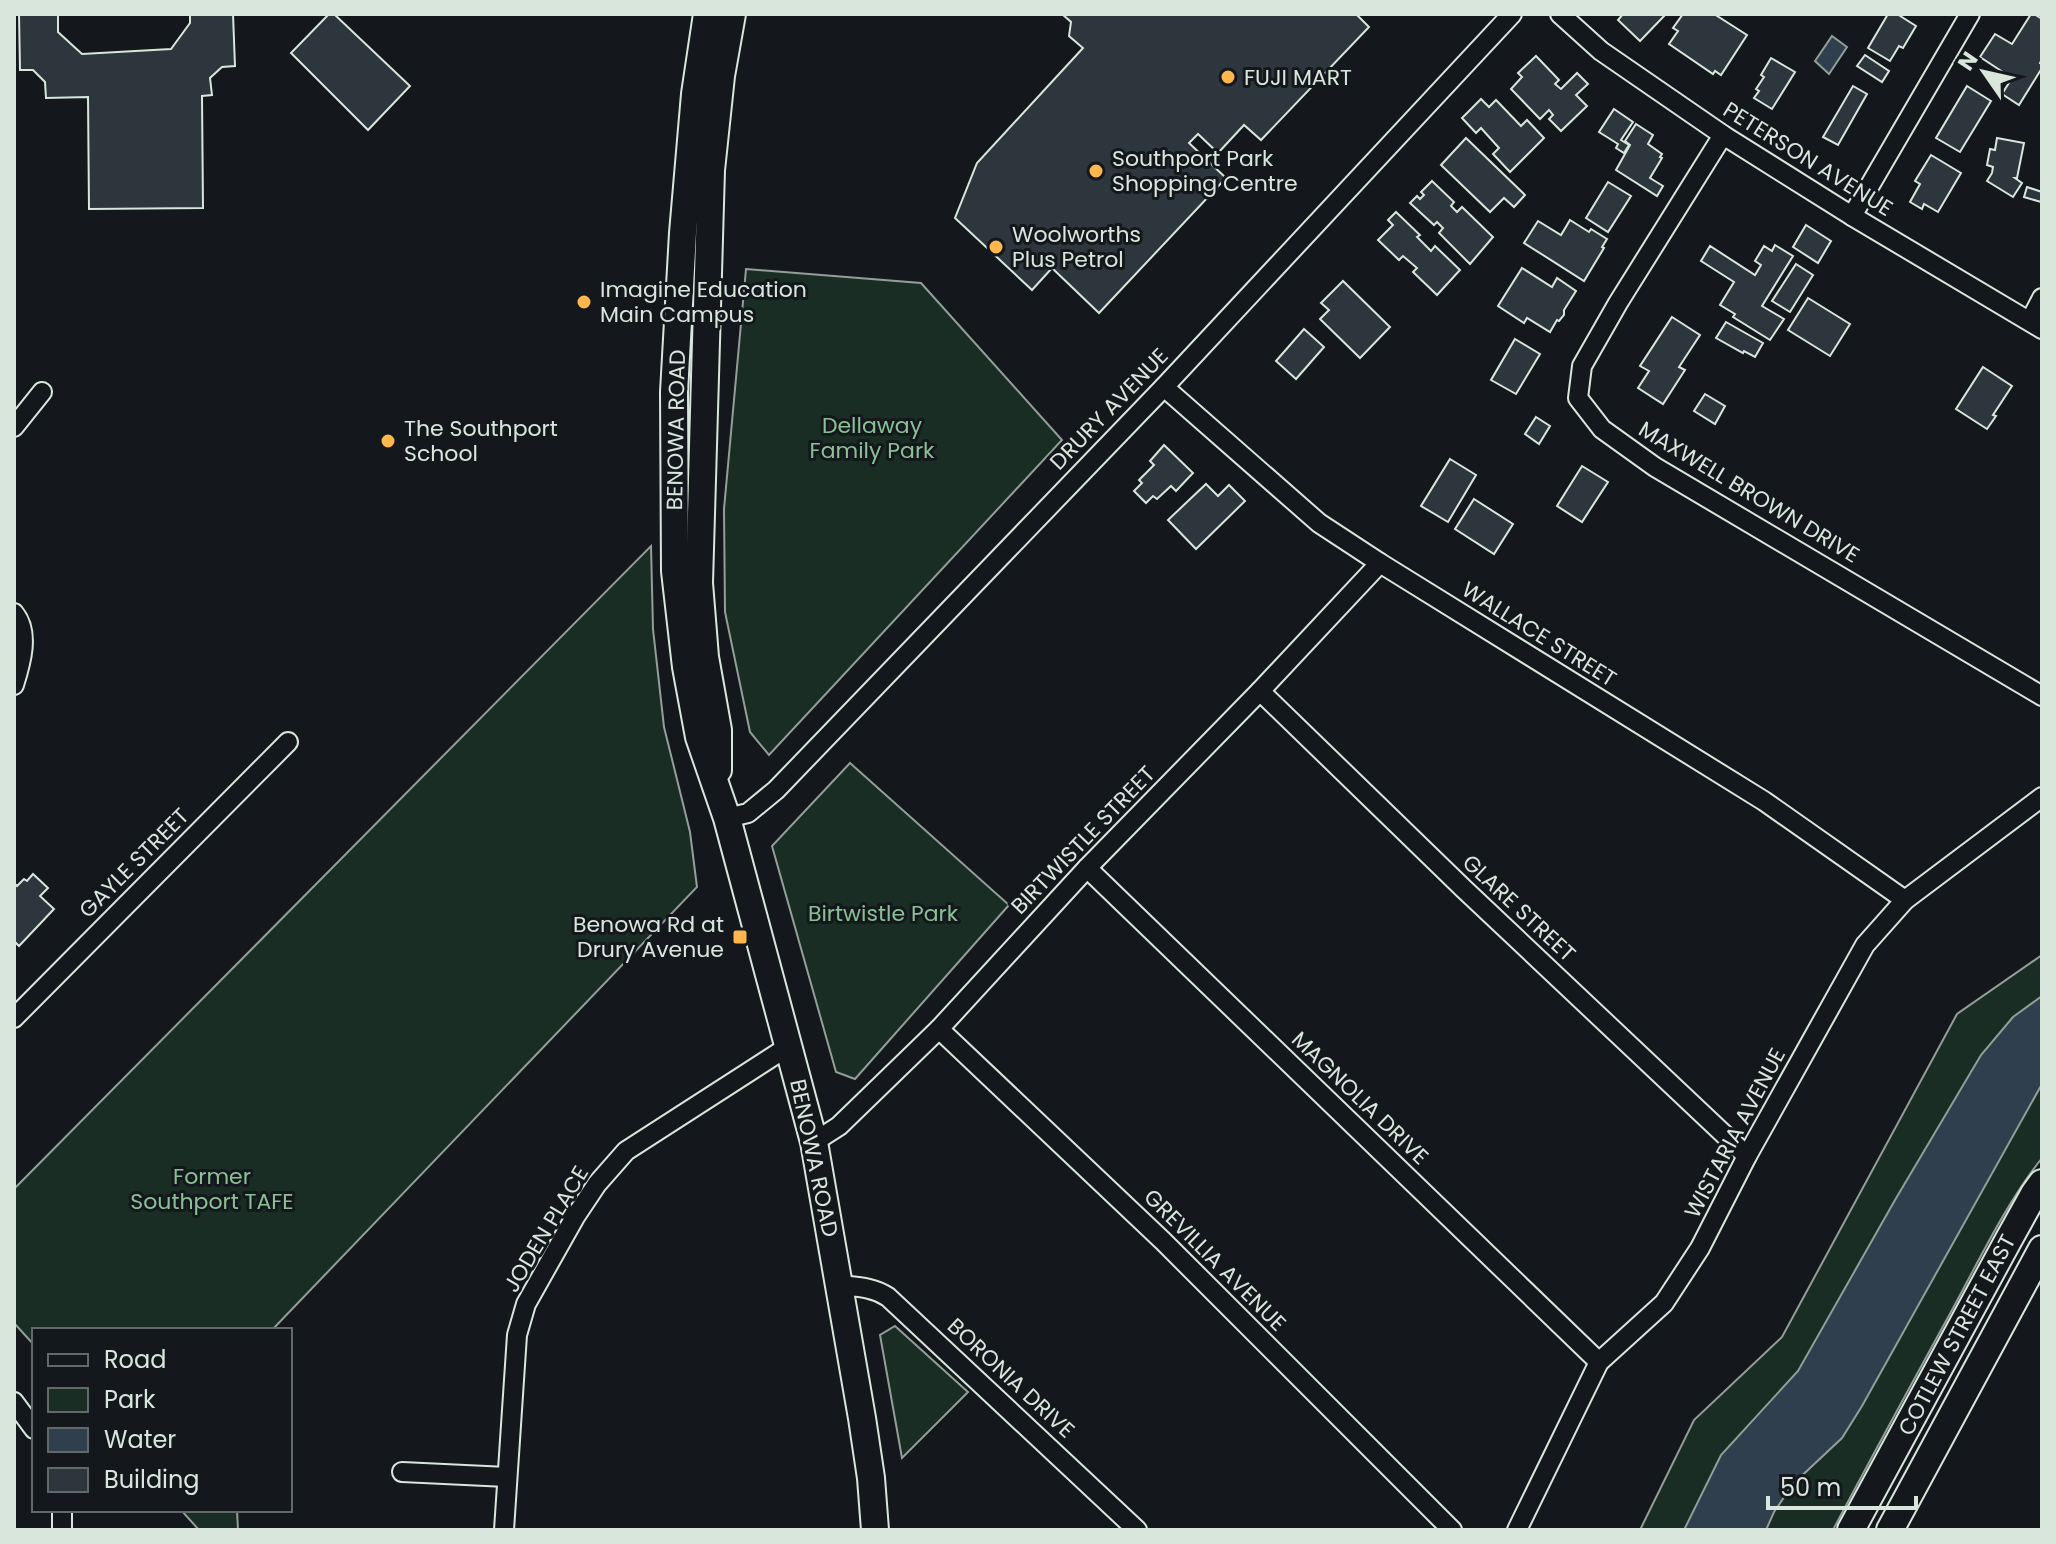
<svg xmlns="http://www.w3.org/2000/svg" width="2056" height="1544" font-family="Poppins,sans-serif">
	<style>
		.green { fill: #1a2d24; stroke: #939e99; stroke-width: 2 }
		.water { fill: #2f3f4d; stroke: #939e99; stroke-width: 2 }
		.building { fill: #2c363c; stroke: #d8e6dc; stroke-width: 2 }
		.lines { fill: none; stroke-linecap: round; stroke-linejoin: round }
		.minor-casing { stroke: #d8e6dc; stroke-width: 22 }
		.secondary-casing { stroke: #d8e6dc; stroke-width: 30 }
		.minor { stroke: #14181c; stroke-width: 18 }
		.secondary { stroke: #14181c; stroke-width: 26 }
		.poi-dot { fill: #ffb74d; stroke: #14181c; stroke-width: 3 }
		.labels { text-anchor: middle; dominant-baseline: central; stroke-width: 6; stroke-linejoin: round; paint-order: stroke }
		.poi-label { font-size: 22px; fill: #d8e6dc; stroke: #14181c; text-anchor: start }
		.street-label { font-size: 22px; fill: #d8e6dc; stroke: #14181c }
		.park-label { font-size: 22px; fill: #8ac095; stroke: #14181c }
	</style>
	<rect width="100%" height="100%" fill="#14181c"/>
	<!-- green -->
	<g class="green">
		<path d="M746 269 921 283 1062 440 769 755 750 732 725 612 724 509Z"/>
		<path d="M651 546 653 629 664 727 690 832 697 887 272 1330H34V1345L14 1323V1189Z"/>
		<path d="M850 763 1009 905 855 1079 836 1072 772 846Z"/>
		<path d="M2042 955V1158C2005 1205 1980 1259 1952 1310 1912 1383 1872 1456 1833 1530H1640L1694 1420 1782 1337 1957 1014Z"/>
		<path d="M895 1326 968 1392 902 1458 880 1335Z"/>
		<path d="M181 1510H237L238 1530H199Z"/>
	</g>
	<!-- water -->
	<g class="water">
		<path d="M1832 36 1847 47 1829 74 1815 61Z"/>
		<path d="M2042 996V1084L1862 1406 1842 1438 1793 1484 1774 1512 1766 1530H1684L1721 1455 1798 1371 1895 1200 1981 1055 2013 1017Z"/>
	</g>
	<!-- building -->
	<g class="building">
		<path d="M19 14H58V32L82 54 171 49 190 23V14H233L235 66 222 67 210 78 212 95 202 96 203 208 89 209 88 97 46 98 45 82 33 70H20Z"/>
		<path d="M329 14H334L410 86 368 130 291 53Z"/>
		<path d="M1062 14H1356L1369 27 1261 140 1244 125 1218 153 1198 134 1189 143 1226 178 1099 313 1052 268 1032 290 955 218 977 163 1083 48 1069 36 1071 22Z"/>
		<path d="M1623 14H1666L1640 41 1618 20Z"/>
		<path d="M1683 14H1714L1747 35 1721 75 1715 71 1713 74 1669 44 1678 31 1673 28Z"/>
		<path d="M1888 14H1897L1916 26 1903 48 1899 46 1890 61 1868 48Z"/>
		<path d="M2031 14H2034L2042 19V59L2040 63 2042 64V68L2019 105 2002 94 2012 78 1980 57 1995 34 2012 44Z"/>
		<path d="M1865 55 1889 71 1882 82 1857 66Z"/>
		<path d="M1536 56 1559 80 1555 84 1561 89 1577 73 1588 84 1576 95 1587 106 1561 131 1549 119 1553 115 1549 110 1540 119 1511 89 1522 77 1518 73Z"/>
		<path d="M1771 58 1795 72 1772 109 1754 98 1759 91 1756 89 1764 77 1761 75Z"/>
		<path d="M1853 86 1867 94 1838 145 1823 137Z"/>
		<path d="M1967 86 1991 101 1960 152 1936 138Z"/>
		<path d="M1481 99 1489 107 1496 100 1521 126 1527 120 1544 138 1510 172 1493 154 1499 148 1481 128 1476 133 1462 118Z"/>
		<path d="M1614 109 1633 122 1621 140 1629 145 1624 153 1616 148 1618 144 1599 132Z"/>
		<path d="M1636 124 1653 135 1648 144 1662 154 1660 157 1662 158 1650 178 1663 186 1657 196 1616 170 1630 145 1625 141Z"/>
		<path d="M1466 138 1525 195 1514 207 1504 198 1490 212 1441 165Z"/>
		<path d="M1997 138 2024 143 2017 178H2015L2022 183 2013 197 1987 181 1992 173 1993 167 1987 165 1990 149 1995 150Z"/>
		<path d="M1931 155 1961 173 1938 212 1924 204 1922 209 1910 202 1920 184 1915 181Z"/>
		<path d="M1432 181 1454 202 1451 206 1457 212 1462 207 1493 237 1470 264 1439 233 1443 228 1437 222 1434 225 1410 203 1417 196 1420 199 1424 195 1421 192Z"/>
		<path d="M1608 182 1631 196 1608 232 1586 218Z"/>
		<path d="M2027 187 2042 192 2041 202 2024 197Z"/>
		<path d="M1396 212 1420 235 1417 237 1431 251 1435 246 1460 270 1437 295 1413 272 1417 268 1403 256 1399 260 1378 240 1393 225 1388 220Z"/>
		<path d="M1570 220 1589 232 1591 229 1607 239 1602 247 1604 248 1584 281 1524 243 1538 221 1561 235Z"/>
		<path d="M1806 225 1831 241 1818 263 1793 247Z"/>
		<path d="M1775 245 1793 256 1762 306 1784 319 1770 340 1733 317 1735 314 1720 305 1734 282 1701 261 1710 246 1755 275 1761 265 1755 261 1764 246 1772 251Z"/>
		<path d="M1796 264 1813 275 1790 312 1772 301Z"/>
		<path d="M1522 268 1552 287 1557 278 1576 291 1564 310V315L1559 321 1557 320 1550 332 1527 318 1524 323 1498 306Z"/>
		<path d="M1343 281 1390 327 1360 358 1320 319 1329 310 1321 303Z"/>
		<path d="M1808 298 1850 324 1830 356 1788 330Z"/>
		<path d="M1672 317 1700 335 1679 367 1685 370 1663 404 1638 388 1649 371 1640 366Z"/>
		<path d="M1726 322 1763 343 1755 357 1744 351 1743 353 1716 338Z"/>
		<path d="M1304 329 1324 347 1296 379 1276 361Z"/>
		<path d="M1515 339 1540 354 1516 394 1491 380Z"/>
		<path d="M1983 367 2012 386 1993 415 1996 416 1987 429 1956 409Z"/>
		<path d="M1705 394 1725 406 1715 424 1694 411Z"/>
		<path d="M1536 417 1550 426 1539 444 1525 434Z"/>
		<path d="M1164 445 1193 473 1176 491 1171 486 1157 499 1153 496 1146 503 1134 491 1142 483 1139 480 1154 465 1150 461Z"/>
		<path d="M1450 459 1476 475 1448 522 1421 506Z"/>
		<path d="M1582 466 1608 482 1582 522 1557 506Z"/>
		<path d="M1206 484 1218 496 1229 485 1245 501 1196 549 1168 520Z"/>
		<path d="M1474 499 1513 524 1494 554 1455 529Z"/>
		<path d="M33 874 48 888 40 896 54 909 19 946 14 941V883L17 886 24 879 27 881Z"/>
	</g>
	<g class="lines">
		<!-- minor casing -->
		<g class="minor-casing">
			<g id="minor">
				<path d="M1560 14 1601 51 1723 135 1852 216 2042 329"/>
				<path d="M1723 135 1618 303 1582 366 1578 398 1602 429 1655 467 2042 696"/>
				<path d="M1852 216 1970 14"/>
				<path d="M2030 321 2042 298"/>
				<path d="M1164 387 1319 523 1380 563 1764 801 1905 900"/>
				<path d="M14 427 42 392"/>
				<path d="M14 613C30 632 21 663 14 685"/>
				<path d="M1260 691 1464 889 1747 1156"/>
				<path d="M727 818 748 813 776 790 1164 387 1512 14"/>
				<path d="M1087 868 1599 1362"/>
				<path d="M14 1018 288 742"/>
				<path d="M939 1029 1163 1241 1452 1530"/>
				<path d="M814 1142 839 1126 939 1029 1087 868 1260 691 1380 563"/>
				<path d="M839 1285C857 1287 873 1287 888 1297L1137 1530"/>
				<path d="M14 1402 34 1429"/>
				<path d="M402 1472 507 1477"/>
				<path d="M62 1510V1530"/>
				<path d="M504 1530 517 1335 526 1304 575 1217 597 1184 626 1151 789 1046"/>
				<path d="M1517 1530 1599 1362 1664 1303 1700 1248 1747 1156 1865 945 1905 900 2042 797"/>
			</g>
		</g>
		<!-- secondary casing -->
		<g class="secondary-casing">
			<g id="secondary">
				<path d="M707 14 695 94 683 233 674 392 675 571 686 667 699 737 727 818 814 1142 862 1418 871 1478 875 1530"/>
				<path d="M718 770V730L705 657 699 583 711 170 721 76 732 14"/>
				<path d="M1851 1530 2009 1239 2034 1194 2042 1183"/>
				<path d="M1890 1530 2042 1249"/>
			</g>
		</g>
		<!-- minor -->
		<use href="#minor" class="minor"/>
		<!-- secondary -->
		<use href="#secondary" class="secondary"/>
	</g>
	<!-- markers -->
	<g class="poi-dot">
		<circle cx="1228" cy="77" r="8"/>
		<circle cx="1096" cy="171" r="8"/>
		<circle cx="996" cy="247" r="8"/>
		<circle cx="584" cy="302" r="8"/>
		<circle cx="388" cy="441" r="8"/>
		<rect x="732" y="929" width="16" height="16" rx="4"/>
	</g>
	<g class="labels">
		<!-- poi labels -->
		<g class="poi-label">
			<text x="1244" y="77">FUJI MART</text>
			<text x="1112" y="158">Southport Park<tspan x="1112" dy="25">Shopping Centre</tspan></text>
			<text x="1012" y="234">Woolworths<tspan x="1012" dy="25">Plus Petrol</tspan></text>
			<text x="600" y="289">Imagine Education<tspan x="600" dy="25">Main Campus</tspan></text>
			<text x="404" y="428">The Southport<tspan x="404" dy="25">School</tspan></text>
			<text x="724" y="924" text-anchor="end">Benowa Rd at<tspan x="724" dy="25">Drury Avenue</tspan></text>
		</g>
		<!-- street labels -->
		<g class="street-label">
			<text transform="translate(1808 159) rotate(32)">PETERSON AVENUE</text>
			<text transform="translate(1109 409) rotate(-46)">DRURY AVENUE</text>
			<text transform="translate(676 430) rotate(-89)">BENOWA ROAD</text>
			<text transform="translate(1749 492) rotate(31)">MAXWELL BROWN DRIVE</text>
			<text transform="translate(1539 634) rotate(32)">WALLACE STREET</text>
			<text transform="translate(1083 840) rotate(-46)">BIRTWISTLE STREET</text>
			<text transform="translate(134 863) rotate(-45)">GAYLE STREET</text>
			<text transform="translate(1519 908) rotate(43)">GLARE STREET</text>
			<text transform="translate(1360 1098) rotate(44)">MAGNOLIA DRIVE</text>
			<text transform="translate(1735 1133) rotate(-62)">WISTARIA AVENUE</text>
			<text transform="translate(814 1158) rotate(78)">BENOWA ROAD</text>
			<text transform="translate(546 1229) rotate(-59)">JODEN PLACE</text>
			<text transform="translate(1215 1260) rotate(45)">GREVILLIA AVENUE</text>
			<text transform="translate(1957 1335) rotate(-62)">COTLEW STREET EAST</text>
			<text transform="translate(1011 1378) rotate(43)">BORONIA DRIVE</text>
		</g>
		<!-- park labels -->
		<g class="park-label">
			<text x="872" y="425">Dellaway<tspan x="872" dy="25">Family Park</tspan></text>
			<text x="883" y="913">Birtwistle Park</text>
			<text x="212" y="1176">Former<tspan x="212" dy="25">Southport TAFE</tspan></text>
		</g>
	</g>
	<!-- border -->
	<rect width="2056" height="1544" fill="none" stroke="#d8e6dc" stroke-width="32"/>
	<!-- legend -->
	<rect x="32" y="1328" width="260" height="184" fill="#14181c" stroke="#626a69" stroke-width="2"/>
	<rect x="48" y="1354" width="40" height="12" fill="#14181c" stroke="#626a69" stroke-width="2"/>
	<text x="104" y="1368" font-size="24" fill="#d8e6dc">Road</text>
	<rect x="48" y="1388" width="40" height="24" fill="#1a2d24" stroke="#626a69" stroke-width="2"/>
	<text x="104" y="1408" font-size="24" fill="#d8e6dc">Park</text>
	<rect x="48" y="1428" width="40" height="24" fill="#2f3f4d" stroke="#626a69" stroke-width="2"/>
	<text x="104" y="1448" font-size="24" fill="#d8e6dc">Water</text>
	<rect x="48" y="1468" width="40" height="24" fill="#2c363c" stroke="#626a69" stroke-width="2"/>
	<text x="104" y="1488" font-size="24" fill="#d8e6dc">Building</text>
	<!-- north arrow -->
	<g transform="translate(1984 72) rotate(304)" stroke="#14181c" stroke-width="6" paint-order="stroke">
	<path d="M0-6L14 30L0 20L-14 30Z" fill="#d8e6dc"/>
	<text y="-12" font-size="22" font-weight="bold" text-anchor="middle" fill="#d8e6dc">N</text>
	</g>
	<!-- scale -->
	<path d="M1768 1496v12h148v-12" fill="none" stroke="#d8e6dc" stroke-width="4"/>
	<text x="1780" y="1496" font-size="24" fill="#d8e6dc" stroke="#14181c" stroke-width="6" paint-order="stroke">50 m</text>
</svg>
